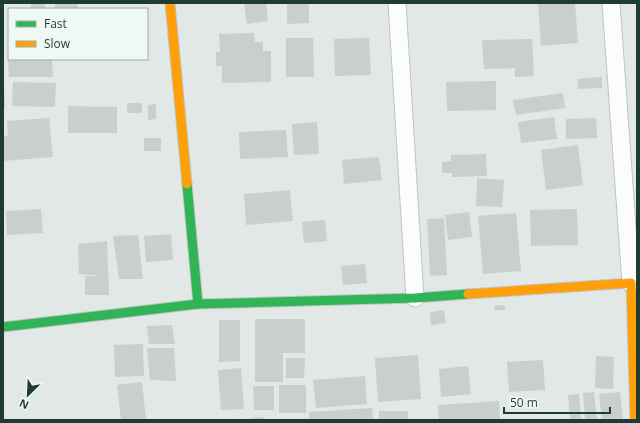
<svg xmlns="http://www.w3.org/2000/svg" width="640" height="423" font-family="'Open Sans',sans-serif">
	<style>
		.building { fill: #c9cfcc }
		.lines { fill: none; stroke-linecap: round; stroke-linejoin: round }
		.street-casing { stroke: #bfc5c2; stroke-width: 19 }
		.fast-casing { stroke: #bdc6c2; stroke-width: 11 }
		.slow-casing { stroke: #bdc6c2; stroke-width: 11 }
		.street { stroke: #fbfcfb; stroke-width: 17 }
		.fast { stroke: #30b455; stroke-width: 9 }
		.slow { stroke: #ff9f0a; stroke-width: 9 }
	</style>
	<rect width="100%" height="100%" fill="#e2e8e5"/>
	<!-- building -->
	<g class="building">
		<path d="M31 3H45V8L31 9Z"/>
		<rect x="55" y="3" width="23" height="6"/>
		<path d="M244 3H266L268 21 247 24Z"/>
		<path d="M538 3H575L578 43 541 46Z"/>
		<path d="M287 4H309V23L287 24Z"/>
		<path d="M254 33 255 42H263V51H271V82L222 83V66H216V52H220L219 34Z"/>
		<path d="M286 38H313L314 77H286Z"/>
		<path d="M369 38 371 75 335 76 334 39Z"/>
		<path d="M532 39 534 76 515 77V68L484 69 482 40Z"/>
		<path d="M8 59H52L53 77H9Z"/>
		<path d="M602 77V88L578 89 577 79Z"/>
		<path d="M496 81V110L447 111 446 82Z"/>
		<path d="M13 82 56 83 55 107 12 106Z"/>
		<path d="M3 85H4L5 109H3Z"/>
		<path d="M563 93 565 108 516 115 513 100Z"/>
		<rect x="127" y="103" width="15" height="10"/>
		<path d="M156 104V119L148 120V105Z"/>
		<path d="M68 106 117 107V133H68Z"/>
		<path d="M554 117 557 139 521 143 518 122Z"/>
		<path d="M49 118 53 157 3 161V136H8L7 121Z"/>
		<path d="M596 118 597 138 566 139V119Z"/>
		<path d="M317 122 319 154 294 155 292 124Z"/>
		<path d="M286 130 288 157 240 159 239 132Z"/>
		<rect x="144" y="138" width="17" height="13"/>
		<path d="M578 145 583 185 546 190 541 150Z"/>
		<path d="M486 154 487 176 452 177V173H442V162L451 161V155Z"/>
		<path d="M379 157 382 180 344 184 342 160Z"/>
		<path d="M477 178 504 180 502 207 476 206Z"/>
		<path d="M290 190 293 221 246 225 244 194Z"/>
		<path d="M41 209 43 233 7 235 6 211Z"/>
		<path d="M577 209 578 245 531 246 530 210Z"/>
		<path d="M469 212 472 237 448 240 445 215Z"/>
		<path d="M516 213 521 271 483 274 478 216Z"/>
		<path d="M444 218 447 275 430 276 427 219Z"/>
		<path d="M325 220 327 241 304 243 302 222Z"/>
		<path d="M171 234 173 260 146 262 144 236Z"/>
		<path d="M138 235 143 279H119L113 236Z"/>
		<path d="M107 241 109 295H85V276H103L79 274 78 244Z"/>
		<path d="M365 264 367 283 343 285 341 266Z"/>
		<path d="M495 305 505 306V310H494Z"/>
		<path d="M444 310 446 323 431 325 430 312Z"/>
		<path d="M255 319H305V353H283V382H255Z"/>
		<path d="M219 320H240V361L219 362Z"/>
		<path d="M172 325 175 344H149L147 326Z"/>
		<path d="M143 344 144 376 115 377 114 345Z"/>
		<path d="M147 348H174L176 381 150 380Z"/>
		<path d="M418 355 421 399 378 402 375 358Z"/>
		<path d="M596 356 614 357 613 389 595 388Z"/>
		<path d="M286 358H305L304 378H286Z"/>
		<path d="M543 360 545 390 509 392 507 362Z"/>
		<path d="M468 366 471 394 441 397 439 369Z"/>
		<path d="M241 368 244 409 221 410 218 370Z"/>
		<path d="M365 376 367 404 316 408 313 380Z"/>
		<path d="M142 382 146 420H121L117 385Z"/>
		<rect x="279" y="385" width="27" height="28"/>
		<path d="M253 386H274V410H254Z"/>
		<path d="M594 392 597 420H585L583 393Z"/>
		<path d="M620 392 623 420H602L599 394Z"/>
		<path d="M579 394 581 420H570L568 395Z"/>
		<path d="M499 401 500 420H439L438 405Z"/>
		<path d="M372 408 373 420H309V412Z"/>
		<rect x="379" y="411" width="29" height="9"/>
		<path d="M264 417V420H249V418Z"/>
	</g>
	<g class="lines">
		<!-- street casing -->
		<g class="street-casing">
			<g id="street">
				<path d="M397 3 415 298"/>
				<path d="M611 3 631 283"/>
			</g>
		</g>
		<!-- fast casing -->
		<g class="fast-casing">
			<g id="fast">
				<path d="M187 184 198 304"/>
				<path d="M3 327 198 304 415 298 468 294"/>
			</g>
		</g>
		<!-- slow casing -->
		<g class="slow-casing">
			<g id="slow">
				<path d="M170 3 187 184"/>
				<path d="M468 294 631 283 635 420"/>
			</g>
		</g>
		<!-- street -->
		<use href="#street" class="street"/>
		<!-- fast -->
		<use href="#fast" class="fast"/>
		<!-- slow -->
		<use href="#slow" class="slow"/>
	</g>
	<!-- border -->
	<rect width="640" height="423" fill="none" stroke="#1f3c31" stroke-width="8"/>
	<!-- legend -->
	<rect x="8" y="8" width="140" height="52" fill="#eff8f3" stroke="#9cada5"/>
	<rect x="16" y="21" width="20" height="6" fill="#30b455" stroke="#9cada5"/>
	<text x="44" y="28" font-size="12" fill="#1f3c31">Fast</text>
	<rect x="16" y="41" width="20" height="6" fill="#ff9f0a" stroke="#9cada5"/>
	<text x="44" y="48" font-size="12" fill="#1f3c31">Slow</text>
	<!-- north arrow -->
	<g transform="translate(28 395) rotate(204)" stroke="#eff8f3" stroke-width="3" paint-order="stroke">
	<path d="M0-3L7 15L0 10L-7 15Z" fill="#1f3c31"/>
	<text y="-6" font-size="11" font-weight="bold" text-anchor="middle" fill="#1f3c31">N</text>
	</g>
	<!-- scale -->
	<path d="M504 407v6h106v-6" fill="none" stroke="#1f3c31" stroke-width="2"/>
	<text x="510" y="407" font-size="12" fill="#1f3c31" stroke="#eff8f3" stroke-width="3" paint-order="stroke">50 m</text>
</svg>
